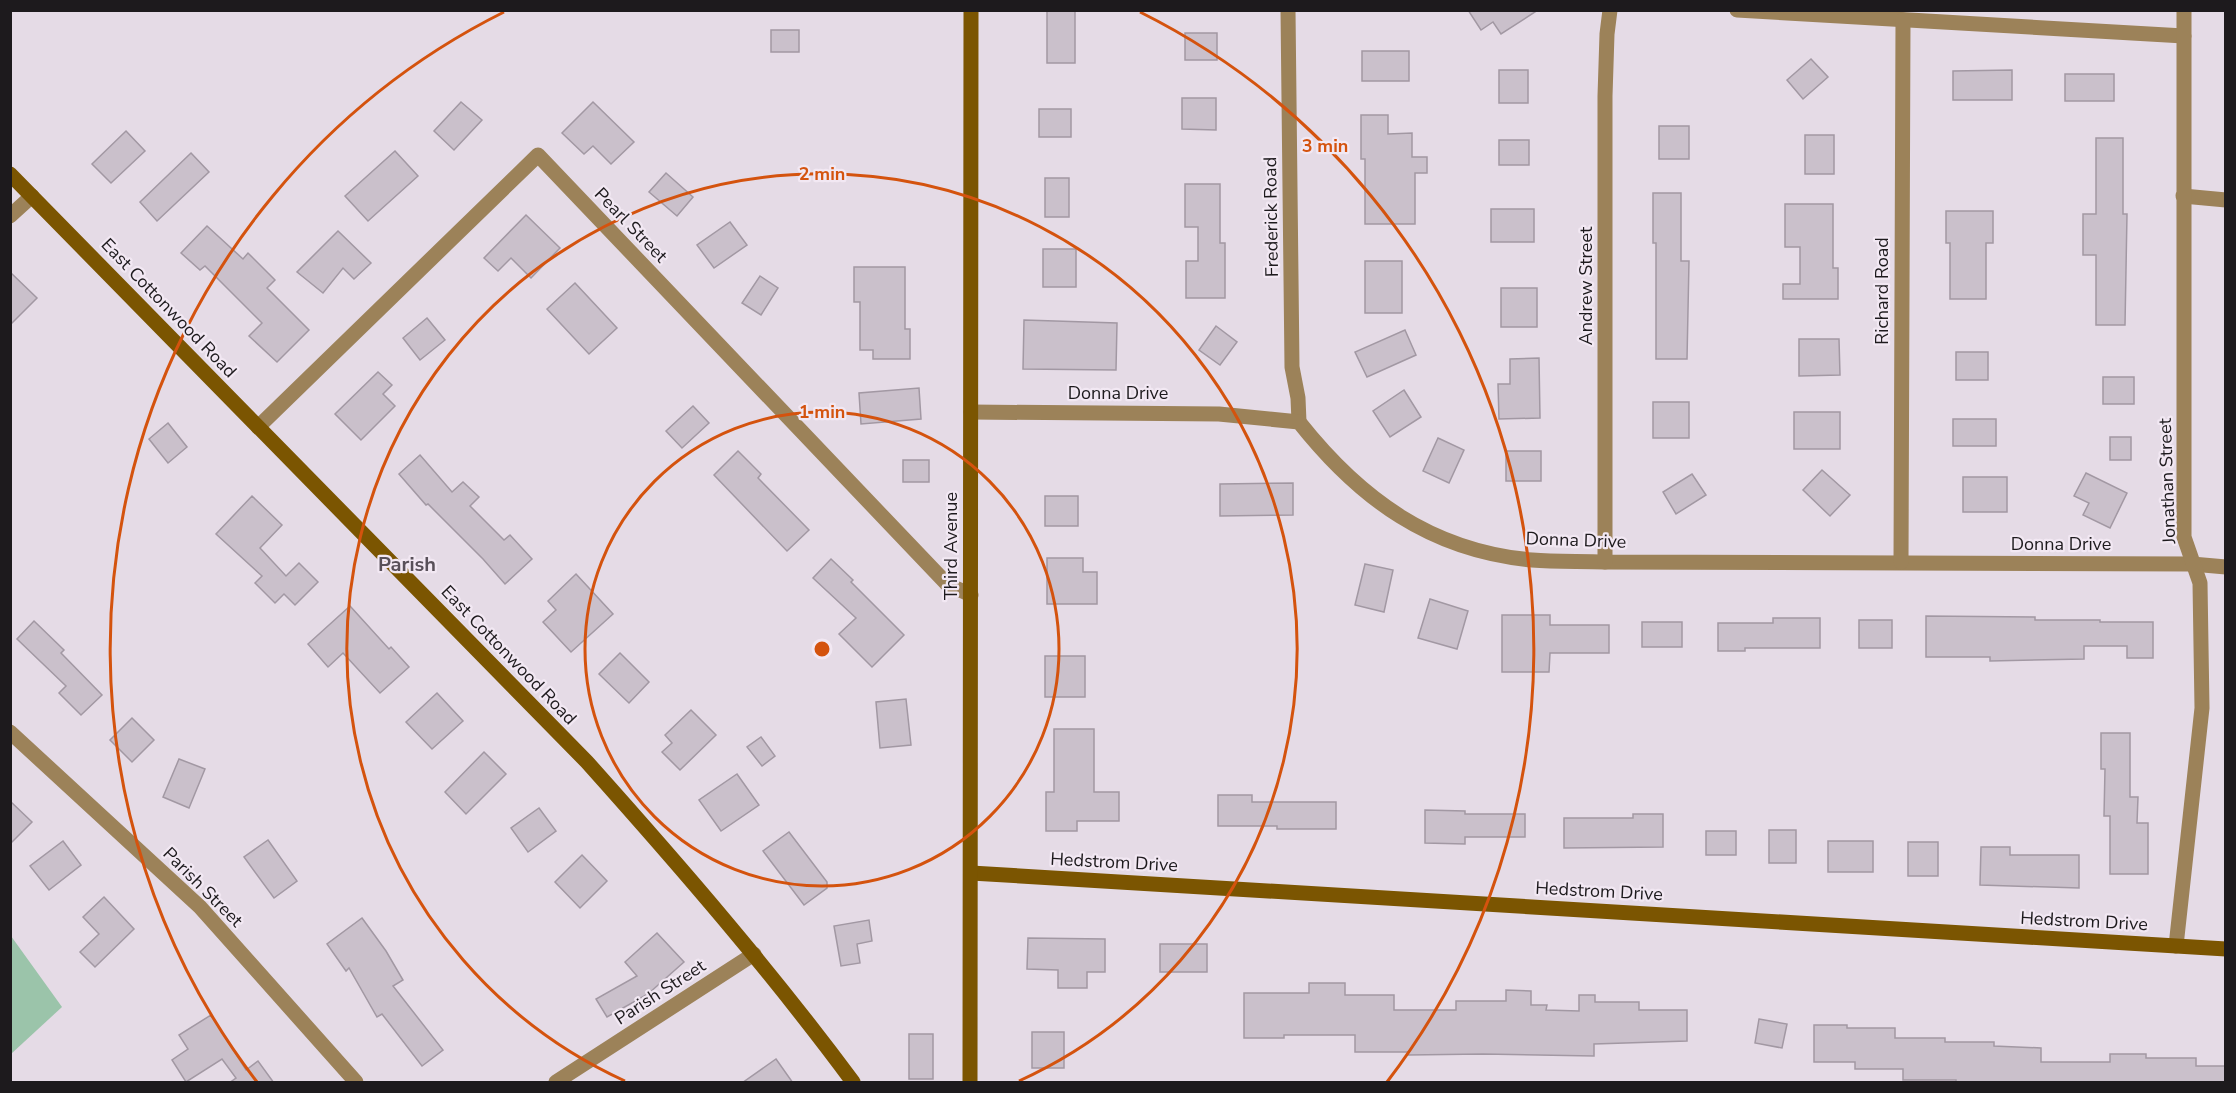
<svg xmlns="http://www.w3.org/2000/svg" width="2236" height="1093" font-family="'Nunito Sans',sans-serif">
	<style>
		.green { fill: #9bc4aa }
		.building { fill: #cac0cb; stroke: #a298a3; stroke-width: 1.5 }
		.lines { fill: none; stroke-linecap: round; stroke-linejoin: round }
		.street { stroke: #9c8259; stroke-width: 15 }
		.secondary { stroke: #7b5501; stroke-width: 15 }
		.ring { fill: none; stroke: #d4530e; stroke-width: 3 }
		.labels { text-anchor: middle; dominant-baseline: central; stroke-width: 4.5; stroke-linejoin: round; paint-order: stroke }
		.street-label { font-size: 18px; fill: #1d1a1d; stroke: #f2e8f3 }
		.neighbourhood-label { font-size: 20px; font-weight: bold; fill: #585059; stroke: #f2e8f3 }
		.centre { fill: #d4530e; stroke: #f2e8f3; stroke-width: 3 }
		.ring-label { font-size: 18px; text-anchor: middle; font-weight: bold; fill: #d4530e; stroke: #f2e8f3; stroke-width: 4.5; stroke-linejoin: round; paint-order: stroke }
	</style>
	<rect width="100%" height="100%" fill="#e5dbe6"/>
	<!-- green -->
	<path class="green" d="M11 936 62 1007 11 1054Z"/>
	<!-- building -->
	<g class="building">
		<rect x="1047" y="10" width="28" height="53"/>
		<path d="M1468 10H1538L1501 34 1493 22 1481 30Z"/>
		<rect x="771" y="30" width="28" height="22"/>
		<rect x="1185" y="33" width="32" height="27"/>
		<rect x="1362" y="51" width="47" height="30"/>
		<path d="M1811 59 1828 77 1803 99 1787 80Z"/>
		<rect x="1499" y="70" width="29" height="33"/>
		<path d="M2012 70V100H1953V71Z"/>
		<rect x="2065" y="74" width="49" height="27"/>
		<path d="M1182 98H1216V130L1182 129Z"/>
		<path d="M461 102 482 120 454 150 434 131Z"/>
		<path d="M593 102 634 142 611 164 593 146 584 154 562 133Z"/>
		<rect x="1039" y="109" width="32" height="28"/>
		<path d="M1361 115H1388V134L1412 133V157H1427V173H1415V224H1365V159H1361Z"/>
		<rect x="1659" y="126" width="30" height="33"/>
		<path d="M126 131 145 151 111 183 92 164Z"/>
		<rect x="1805" y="135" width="29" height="39"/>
		<path d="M2096 138H2123V214H2127L2125 325H2096V255H2083V214H2096Z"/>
		<rect x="1499" y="140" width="30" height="25"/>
		<path d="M395 151 418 176 368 221 345 196Z"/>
		<path d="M191 153 209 172 157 221 140 202Z"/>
		<path d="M666 173 693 197 677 216 649 192Z"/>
		<rect x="1045" y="178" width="24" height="39"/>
		<path d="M1185 184H1220V243H1225V298H1186V261H1198V227H1185Z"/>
		<path d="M1653 193H1681V261H1689L1687 359H1656V243H1653Z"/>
		<path d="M1785 204H1833V268H1838V299H1783V284H1800V247H1785Z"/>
		<rect x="1491" y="209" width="43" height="33"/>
		<path d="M1946 211H1993V243H1986V299H1950V243H1946Z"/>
		<path d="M526 215 560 248 531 278 511 258 498 271 484 258Z"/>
		<path d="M730 222 747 245 714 268 697 245Z"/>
		<path d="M207 226 243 259 248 253 275 280 267 288 309 330 277 362 249 336 262 323 205 266 200 270 181 253Z"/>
		<path d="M338 231 371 263 354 279 343 268 323 293 297 272Z"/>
		<rect x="1043" y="249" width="33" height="38"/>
		<rect x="1365" y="261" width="37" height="52"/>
		<path d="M854 267H905V329H910V359H873V350H860V302H854Z"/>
		<path d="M10 272 37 298 10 325Z"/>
		<path d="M760 276 778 288 761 315 742 303Z"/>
		<path d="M575 283 617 328 589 354 547 309Z"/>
		<rect x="1501" y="288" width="36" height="39"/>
		<path d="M427 318 445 340 420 360 403 338Z"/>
		<path d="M1024 320 1117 323 1116 370 1023 369Z"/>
		<path d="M1216 326 1237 342 1220 365 1199 350Z"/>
		<path d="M1405 330 1416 355 1367 377 1355 352Z"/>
		<path d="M1799 339H1839L1840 375 1799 376Z"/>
		<rect x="1956" y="352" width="32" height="28"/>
		<path d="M1539 358 1540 418 1499 419 1498 384H1510V359Z"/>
		<path d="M378 372 392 385 383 394 395 406 361 440 335 414Z"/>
		<rect x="2103" y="377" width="31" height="27"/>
		<path d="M919 388 921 419 861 424 859 393Z"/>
		<path d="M1404 390 1421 417 1390 437 1373 411Z"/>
		<rect x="1653" y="402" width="36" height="36"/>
		<path d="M693 406 709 423 682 448 666 431Z"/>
		<rect x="1794" y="412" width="46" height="37"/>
		<rect x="1953" y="419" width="43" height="27"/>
		<path d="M168 423 187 447 168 463 149 439Z"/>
		<rect x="2110" y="437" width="21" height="23"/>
		<path d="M1438 438 1464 450 1449 483 1423 471Z"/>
		<path d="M738 451 761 474 758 478 809 530 787 551 714 475Z"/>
		<rect x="1506" y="451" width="35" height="30"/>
		<path d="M420 455 452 492 463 482 479 497 470 506 504 540 510 535 532 559 505 584 483 559 428 504 426 505 399 474Z"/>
		<rect x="903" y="460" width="26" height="22"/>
		<path d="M1822 470 1850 495 1830 516 1803 490Z"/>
		<path d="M2086 473 2127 493 2110 528 2083 515 2089 503 2074 496Z"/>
		<path d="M1692 474 1706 495 1676 514 1663 492Z"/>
		<rect x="1963" y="477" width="44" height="35"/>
		<path d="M1293 483V515L1220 516V484Z"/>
		<path d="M252 496 282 525 260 548 286 576 299 563 318 582 295 605 284 594 275 603 255 583 262 576 216 534Z"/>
		<rect x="1045" y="496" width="33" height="30"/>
		<path d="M1047 558H1083V572H1097V604H1047Z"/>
		<path d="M831 559 853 580 851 582 904 635 872 667 839 634 856 618 813 578Z"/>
		<path d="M1365 564 1393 570 1384 612 1355 605Z"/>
		<path d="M576 574 613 614 571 652 543 622 556 610 548 601Z"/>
		<path d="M1430 599 1468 611 1457 649 1418 638Z"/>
		<path d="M350 606 389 649 391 647 409 667 380 693 343 653 328 667 308 644Z"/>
		<path d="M1502 615H1550V625H1609V653H1550L1549 672H1502Z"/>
		<path d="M1926 616 2035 617V620H2100V622H2153V658H2127V646H2084V659L1990 661V657H1926Z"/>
		<path d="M1773 618H1820V648H1745V651H1718V623H1773Z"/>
		<rect x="1859" y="620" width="33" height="28"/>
		<path d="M34 621 64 650 61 653 102 695 81 715 59 693 66 686 17 639Z"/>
		<rect x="1642" y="622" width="40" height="25"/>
		<path d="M620 653 649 682 629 703 599 674Z"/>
		<rect x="1045" y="656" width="40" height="41"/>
		<path d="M437 693 463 721 432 749 406 722Z"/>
		<path d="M906 699 911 745 880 748 876 702Z"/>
		<path d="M691 710 716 735 680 770 662 752 672 743 665 735Z"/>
		<path d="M132 718 154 740 132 762 110 740Z"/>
		<path d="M1054 729H1094V792H1119V821H1077V831H1046V792H1054Z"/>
		<path d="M2101 733H2130V797H2138L2137 823H2148V874H2110V816H2104L2105 769H2101Z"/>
		<path d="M761 737 775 756 762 766 747 747Z"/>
		<path d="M484 752 506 774 466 814 445 792Z"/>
		<path d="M179 759 205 769 189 808 163 797Z"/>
		<path d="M737 774 759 805 721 831 699 800Z"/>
		<path d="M1218 795H1252V802H1336V829H1277V826H1218Z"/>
		<path d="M10 801 32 822 10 844Z"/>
		<path d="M539 808 556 831 528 852 511 828Z"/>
		<path d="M1425 810 1465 811V814H1525V837H1465V844L1425 843Z"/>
		<path d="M1633 814H1663V847L1564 848V818H1633Z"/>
		<rect x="1769" y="830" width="27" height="33"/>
		<rect x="1706" y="831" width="30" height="24"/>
		<path d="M789 832 827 882V888L804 905 763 851Z"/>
		<path d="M268 840 297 881 274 898 244 857Z"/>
		<path d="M63 841 81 865 49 890 30 866Z"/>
		<rect x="1828" y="841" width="45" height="31"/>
		<rect x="1908" y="842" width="30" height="34"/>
		<path d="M1981 847H2010V855H2079V888L1980 885Z"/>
		<path d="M582 855 607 881 580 908 555 882Z"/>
		<path d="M104 897 134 929 95 967 80 952 99 934 83 917Z"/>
		<path d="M362 918 386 951 403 980 393 986 443 1050 422 1066 382 1014 377 1017 349 968 346 971 327 944Z"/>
		<path d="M869 920 872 941 857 944 860 963 841 966 834 926Z"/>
		<path d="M657 933 684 962 648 994 607 1017 596 999 637 976 625 962Z"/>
		<path d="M1028 938 1105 939V972H1087V988H1058V970L1027 969Z"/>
		<rect x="1160" y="944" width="47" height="28"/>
		<path d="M1309 983H1345V995H1394V1010H1456V1001H1506V990L1531 991V1005H1547L1546 1010 1579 1011V995H1595V1002H1639V1010H1687V1041L1594 1044V1056L1483 1054 1408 1055V1052H1355V1035H1284V1038H1244V993H1309Z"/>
		<path d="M211 1015 246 1070 258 1061 274 1083H229L236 1078 222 1059 186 1082 172 1060 188 1049 179 1035Z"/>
		<path d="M1759 1019 1787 1024 1782 1048 1755 1043Z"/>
		<path d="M1814 1025H1847V1028H1895V1038H1945V1042H1994V1046L2041 1048V1062H2110V1054H2146V1058H2196V1066H2226V1083H1956V1080H1903V1069H1855V1062H1814Z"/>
		<rect x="1032" y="1032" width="32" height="36"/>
		<rect x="909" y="1034" width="24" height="45"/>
		<path d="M776 1059 793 1083H742Z"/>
	</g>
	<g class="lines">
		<!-- street -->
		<g class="street">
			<path d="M1288 10 1292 367 1298 398 1299 422"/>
			<path d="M1737 10 2184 36"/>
			<path d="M2183 196 2226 200"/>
			<path d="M10 216 32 196"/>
			<path d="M971 412 1219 414 1299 422C1360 499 1431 551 1532 560 1556 562 1581 561 1605 562L2192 564 2226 567"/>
			<path d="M258 427 538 155 947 584 971 595"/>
			<path d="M1605 562V96L1607 34 1610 10"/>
			<path d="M1901 562 1903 20"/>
			<path d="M10 732 200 907 356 1082"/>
			<path d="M2176 946 2202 708 2200 583 2184 537V10"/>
			<path d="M556 1082 754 954"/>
		</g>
		<!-- secondary -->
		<g class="secondary">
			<path d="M10 174 587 762C680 866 770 970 853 1082"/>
			<path d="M971 873 2226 949"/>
			<path d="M970 1082 971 10"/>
		</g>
	</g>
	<!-- distance rings -->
	<g class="ring">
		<circle cx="822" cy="649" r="237"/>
		<path d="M625 1081A475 475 0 1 1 1019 1081"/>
		<path d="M257 1082A712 712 0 0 1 504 12M1140 12A712 712 0 0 1 1387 1082"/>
	</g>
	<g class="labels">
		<!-- street labels -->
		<g class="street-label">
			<text transform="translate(1271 217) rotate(-91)">Frederick Road</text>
			<text transform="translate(631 225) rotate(46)">Pearl Street</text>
			<text transform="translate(1586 286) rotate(-90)">Andrew Street</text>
			<text transform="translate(1882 291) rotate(-90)">Richard Road</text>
			<text transform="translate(169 308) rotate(46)">East Cottonwood Road</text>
			<text x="1118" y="393">Donna Drive</text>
			<text transform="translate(2167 481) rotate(-92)">Jonathan Street</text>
			<text transform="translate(1576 540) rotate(2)">Donna Drive</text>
			<text x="2061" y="544">Donna Drive</text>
			<text transform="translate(951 546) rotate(-90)">Third Avenue</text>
			<text transform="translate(509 655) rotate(46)">East Cottonwood Road</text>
			<text transform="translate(1114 862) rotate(3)">Hedstrom Drive</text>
			<text transform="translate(203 887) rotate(45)">Parish Street</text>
			<text transform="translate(1599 891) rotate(3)">Hedstrom Drive</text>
			<text transform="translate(2084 921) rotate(3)">Hedstrom Drive</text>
			<text transform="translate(660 992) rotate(-33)">Parish Street</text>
		</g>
		<!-- neighbourhood labels -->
		<g class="neighbourhood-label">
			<text x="407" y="564">Parish</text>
		</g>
	</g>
	<circle cx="822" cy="649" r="9" class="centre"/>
	<g class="ring-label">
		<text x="1325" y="152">3 min</text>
		<text x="822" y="180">2 min</text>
		<text x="822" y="418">1 min</text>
	</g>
	<!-- border -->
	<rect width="2236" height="1093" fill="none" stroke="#1d1a1d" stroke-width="24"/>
</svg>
